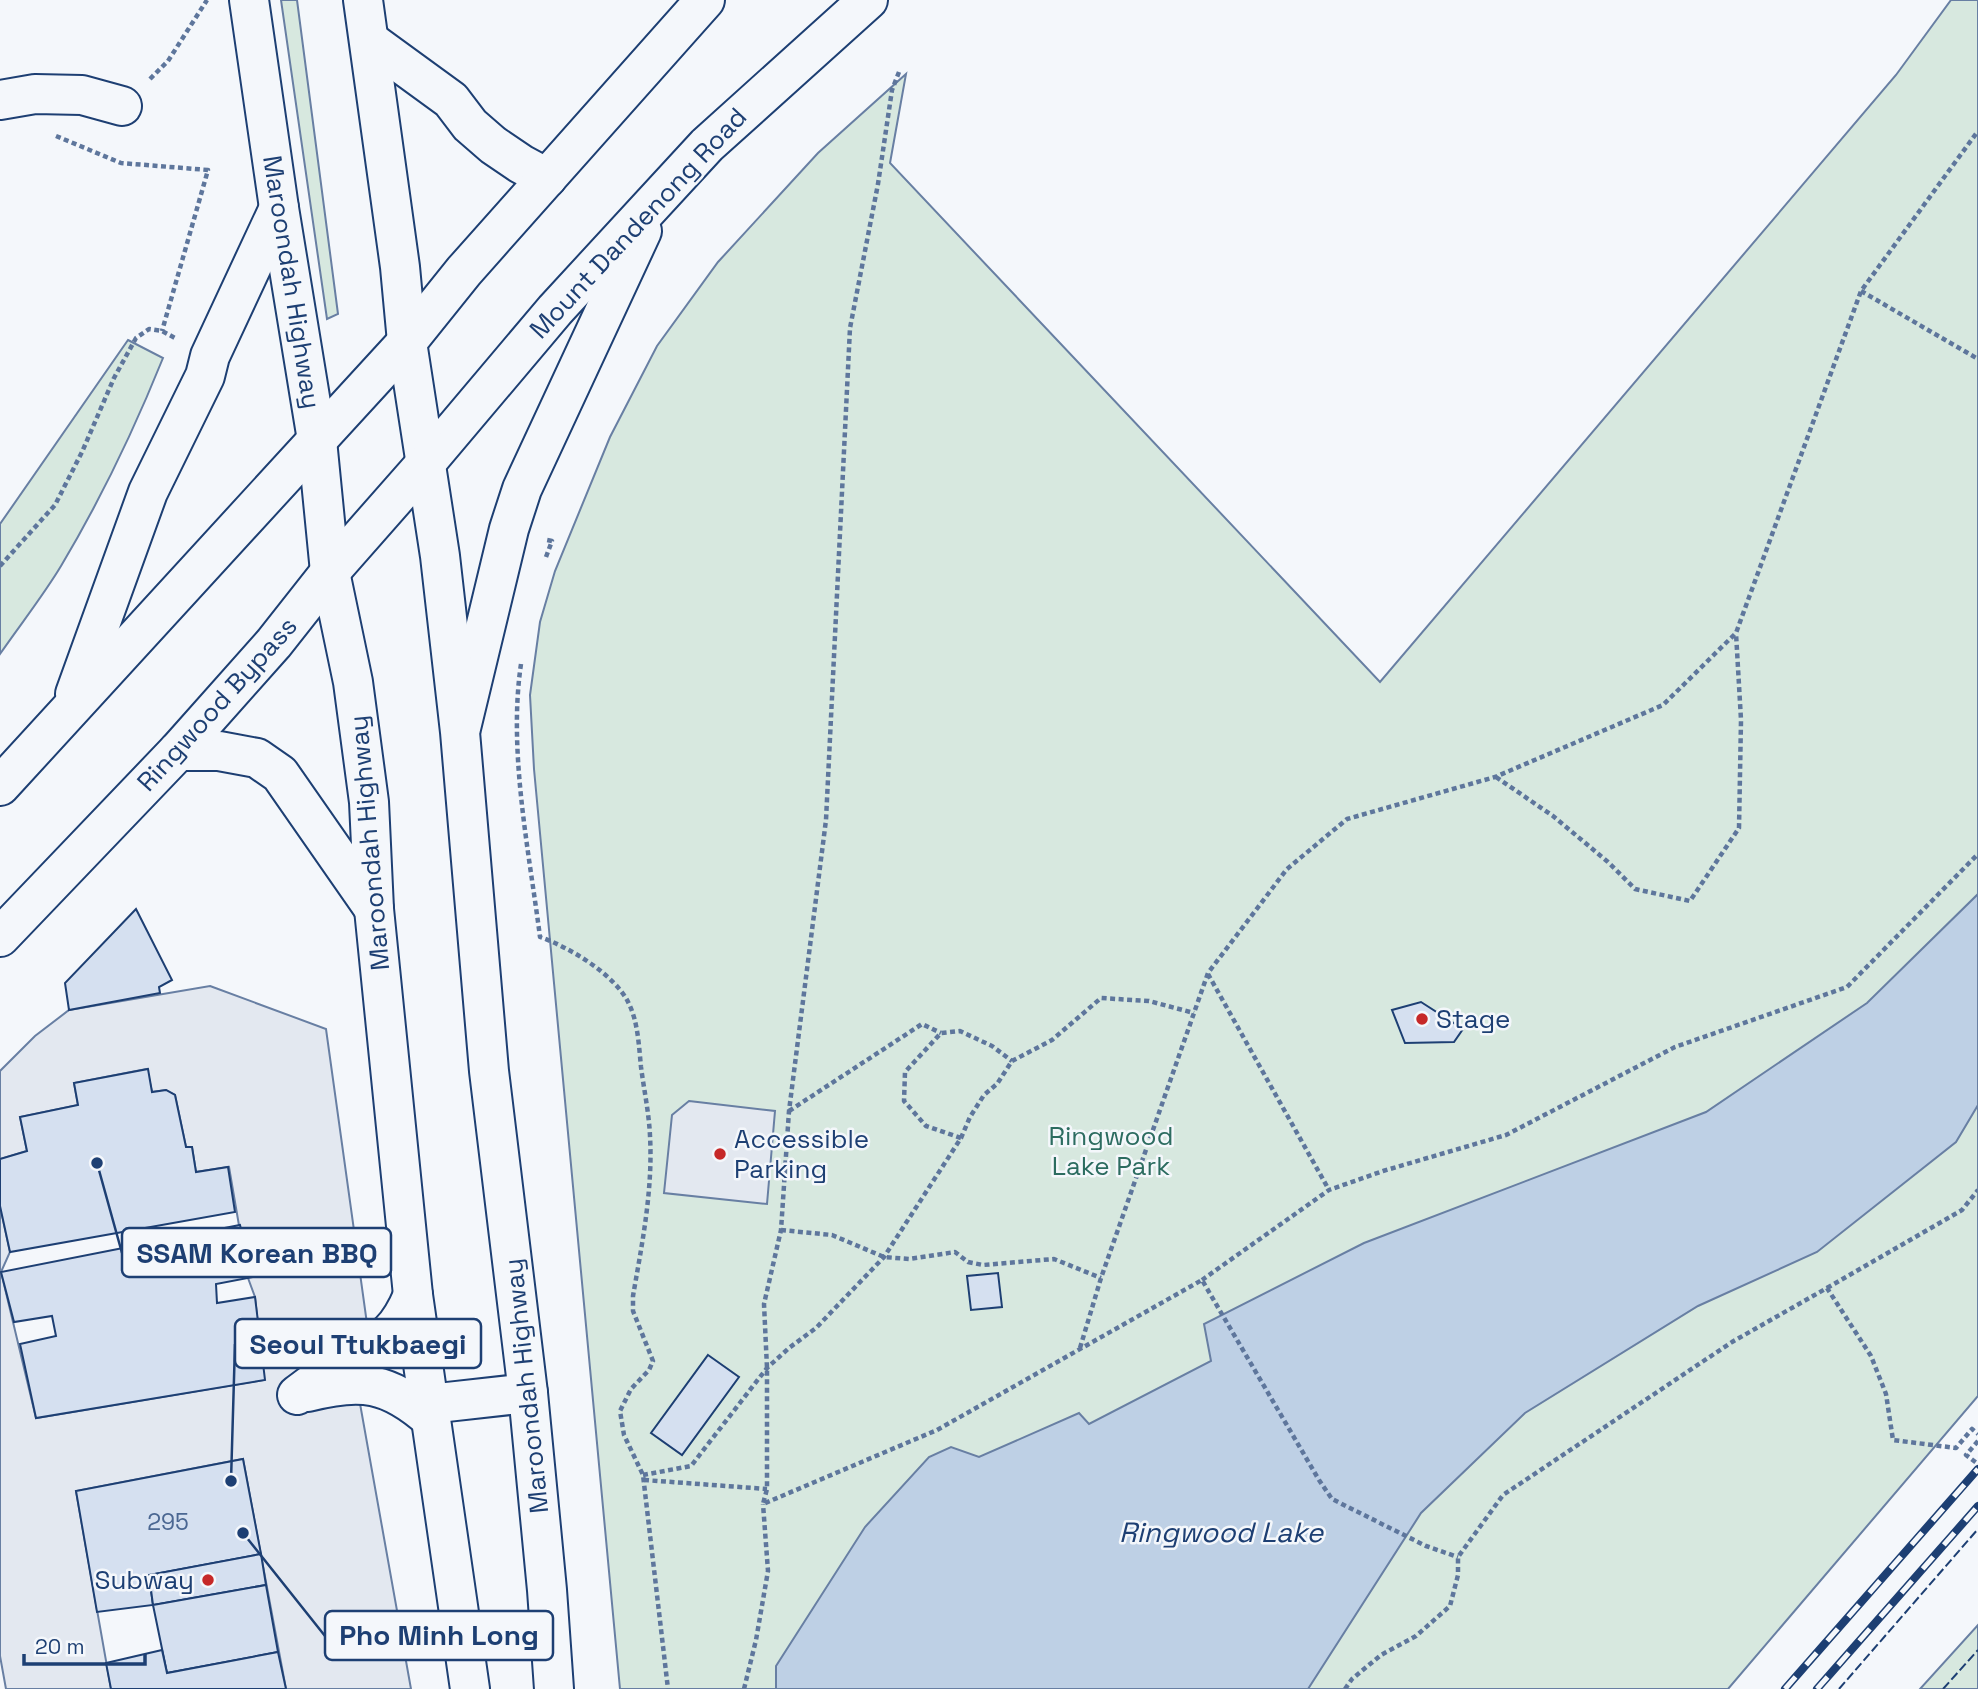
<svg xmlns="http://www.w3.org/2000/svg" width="1978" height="1689" font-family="'Space Grotesk',sans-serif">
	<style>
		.green { fill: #d7e8df; stroke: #687fa3; stroke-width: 2 }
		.parking { fill: #e3e8f0; stroke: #687fa3; stroke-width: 2 }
		.water { fill: #bed0e5; stroke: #687fa3; stroke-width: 2 }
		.building { fill: #d5e0f0; stroke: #1d3f73; stroke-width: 2 }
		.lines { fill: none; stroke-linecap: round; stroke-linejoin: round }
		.minor-casing { stroke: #1d3f73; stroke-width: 42 }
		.major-casing { stroke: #1d3f73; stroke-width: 42 }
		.highway-casing { stroke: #1d3f73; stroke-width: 42 }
		.path { stroke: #5e769c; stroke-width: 4.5; stroke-dasharray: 5 3.5; stroke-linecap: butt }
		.minor { stroke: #f4f7fb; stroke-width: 38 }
		.major { stroke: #f4f7fb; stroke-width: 38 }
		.highway { stroke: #f4f7fb; stroke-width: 38 }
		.rail-casing { stroke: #1d3f73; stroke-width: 8 }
		.rail { stroke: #f4f7fb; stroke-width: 5; stroke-dasharray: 16; stroke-linecap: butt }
		.fence { stroke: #1d3f73; stroke-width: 2; stroke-dasharray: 9 3.5; stroke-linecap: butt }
		.poi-dot { fill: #c62828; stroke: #f4f7fb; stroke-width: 2.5 }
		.labels { text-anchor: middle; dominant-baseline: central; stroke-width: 5; stroke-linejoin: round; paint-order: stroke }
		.number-label { font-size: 23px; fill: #4b6792 }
		.street-label { font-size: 26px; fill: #1d3f73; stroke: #f4f7fb }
		.poi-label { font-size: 26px; fill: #1d3f73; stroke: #f4f7fb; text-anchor: start }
		.park-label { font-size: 26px; fill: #2c6c60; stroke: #f4f7fb }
		.water-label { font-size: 28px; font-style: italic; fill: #1d3f73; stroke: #f4f7fb }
		.leader { fill: none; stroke: #1d3f73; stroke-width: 2.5 }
		.callout-dot { fill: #1d3f73; stroke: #f4f7fb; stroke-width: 2.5 }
		.callout { fill: #f4f7fb; stroke: #1d3f73; stroke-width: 2.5 }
		.callout-label { font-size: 28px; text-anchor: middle; font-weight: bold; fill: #1d3f73 }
	</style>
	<rect width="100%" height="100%" fill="#f4f7fb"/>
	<!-- green -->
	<g class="green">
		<path d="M281 0H297L338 314 327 319Z"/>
		<path d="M1951 0H1978V1396L1728 1689H620L534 769 530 695 540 622 555 571 610 437 657 346 718 262 818 153 906 74 890 163 1380 682 1896 75Z"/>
		<path d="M128 340 163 358C134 430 101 499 61 566 43 596 20 625 0 654V524Z"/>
		<path d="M1978 1625V1689H1920Z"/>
	</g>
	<!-- parking -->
	<g class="parking">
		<path d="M210 986 326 1029 369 1338 359 1398 411 1689H286L243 1459 76 1491 111 1689H6L0 1656V1206L10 1252 1 1272 36 1418 264 1380 255 1297 248 1278 229 1167 196 1172 192 1147H186L175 1095 166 1090 152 1092 147 1069 74 1083 78 1105 20 1117 27 1151 0 1159V1071L35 1036 69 1010Z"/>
		<path d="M689 1101 775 1111 767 1204 664 1193 672 1115Z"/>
	</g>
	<!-- water -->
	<path class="water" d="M1978 894V1105L1956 1142 1817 1252 1698 1306 1525 1413 1421 1513 1308 1689H776V1666L865 1527 929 1457 951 1447 979 1457 1079 1413 1089 1424 1211 1361 1204 1324 1364 1243 1706 1112 1867 1003Z"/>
	<!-- building -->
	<g class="building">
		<path d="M136 909 172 980 159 987 160 993 69 1010 65 983Z"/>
		<path d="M1421 1002 1463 1029 1454 1042 1405 1043 1392 1010Z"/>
		<path d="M148 1069 152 1092 166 1090 175 1095 186 1147H192L196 1172 228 1167 235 1212 10 1252 0 1206V1159L27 1151 20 1117 78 1105 74 1083Z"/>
		<path d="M240 1225 253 1277 216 1284 217 1303 255 1297 265 1380 36 1418 20 1344 56 1336 52 1316 14 1322 1 1272Z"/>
		<path d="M998 1273 1002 1307 971 1310 967 1276Z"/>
		<path d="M708 1355 739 1377 682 1455 651 1433Z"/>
		<path d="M243 1459 261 1554 149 1575 153 1605 97 1612 76 1491Z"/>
		<path d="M261 1554 266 1585 153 1605 149 1575Z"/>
		<path d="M266 1585 278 1652 167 1673 153 1605Z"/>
		<path d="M162 1650 167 1673 278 1652 286 1689H111L106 1663Z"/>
	</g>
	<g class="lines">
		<!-- minor casing -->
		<g class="minor-casing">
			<g id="minor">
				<path d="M0 100 35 94 82 95 122 106"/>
				<path d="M308 1392C361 1378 389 1382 431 1419"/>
				<path d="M297 1395C312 1384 327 1372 343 1362 380 1340 395 1338 413 1295"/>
			</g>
		</g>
		<!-- major casing -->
		<g class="major-casing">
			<g id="major">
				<path d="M370 41 451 100 470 125 493 145 521 164 547 178"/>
				<path d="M407 342 464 271 705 0"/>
				<path d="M425 464 555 310 707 145 868 0"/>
				<path d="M461 728 509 529 522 489 642 231"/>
			</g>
		</g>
		<!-- highway casing -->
		<g class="highway-casing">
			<g id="highway">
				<path d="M249 0 279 208 317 440 330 572 353 682 369 802 374 909 413 1295 470 1689"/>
				<path d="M363 0 400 267 407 342 440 556 460 732 489 1071 528 1393 547 1590 554 1689"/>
				<path d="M75 694 148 492 205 376 210 356 279 208"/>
				<path d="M178 751H219L257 758 280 774 374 909"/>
				<path d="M0 786 407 342"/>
				<path d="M0 937 178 751 274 643 330 572 425 464"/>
				<path d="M429 1404 528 1393"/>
			</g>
		</g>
		<!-- path -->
		<g class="path">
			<path d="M899 72 892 90 878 184 850 328 826 820 789 1111 781 1230 764 1304 767 1368V1489L763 1504 937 1430 1202 1280 1319 1480 1332 1499 1426 1546 1458 1557"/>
			<path d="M150 79 168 61 207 0"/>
			<path d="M56 136 121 163 208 170 162 331"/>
			<path d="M1861 291 1978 359"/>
			<path d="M546 557 552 541 547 540"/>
			<path d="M0 566 55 505 82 452 114 378 136 338 149 329 162 331 175 338"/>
			<path d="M521 664C508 751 529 851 540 937 569 947 616 975 629 1004 638 1022 639 1047 641 1067 644 1090 649 1113 650 1136 653 1190 642 1244 633 1296V1311L653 1361 649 1370 631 1389 620 1411 624 1435 643 1475 668 1689"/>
			<path d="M1496 777 1553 816 1608 862 1635 889 1690 901 1739 828 1741 720 1736 633"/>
			<path d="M1208 974 1329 1190"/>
			<path d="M789 1111 922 1024 941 1033"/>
			<path d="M961 1138 926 1126 904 1101 905 1072 941 1033 960 1031 992 1046 1012 1061"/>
			<path d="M781 1230 832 1235 884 1257 909 1259 955 1252 968 1262 983 1265 1054 1259 1101 1278"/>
			<path d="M1202 1280 1329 1190 1383 1171 1506 1135 1675 1047 1847 987 1978 854"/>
			<path d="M1827 1288 1962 1210 1978 1190"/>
			<path d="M1080 1348 1101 1278 1208 973 1287 869 1347 819 1495 777 1663 705 1736 633 1861 291 1978 131"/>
			<path d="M1978 1441 1966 1455 1978 1464"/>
			<path d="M643 1475 691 1466 767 1368 789 1348 816 1328 884 1257 961 1138 970 1117 984 1095 997 1084 1012 1061 1052 1040 1101 998 1149 1001 1194 1013"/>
			<path d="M644 1480 767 1489"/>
			<path d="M744 1689 756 1640 768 1571 763 1504"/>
			<path d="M1345 1689 1352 1679 1381 1655 1416 1636 1450 1606 1458 1575V1557L1503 1495 1732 1342 1827 1288 1871 1356 1886 1394 1893 1440 1956 1448 1972 1429 1978 1434"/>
		</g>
		<!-- minor -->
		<use href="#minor" class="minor"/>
		<!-- major -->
		<use href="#major" class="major"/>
		<!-- highway -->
		<use href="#highway" class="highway"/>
		<!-- rail casing -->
		<g class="rail-casing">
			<g id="rail">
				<path d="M1785 1689 1978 1469"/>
				<path d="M1817 1689 1978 1506"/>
			</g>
		</g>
		<!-- rail -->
		<use href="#rail" class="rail"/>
		<!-- fence -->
		<g class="fence">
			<path d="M1839 1689 1978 1529"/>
			<path d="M1943 1689 1978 1650"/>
		</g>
	</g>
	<!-- markers -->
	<g class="poi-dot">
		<circle cx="1422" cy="1019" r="7"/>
		<circle cx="720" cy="1154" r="7"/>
		<circle cx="208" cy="1580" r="7"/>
	</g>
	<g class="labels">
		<!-- number labels -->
		<g class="number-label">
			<text x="168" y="1522">295</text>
		</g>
		<!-- street labels -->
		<g class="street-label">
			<text transform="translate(638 223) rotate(-47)">Mount Dandenong Road</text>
			<text transform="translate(292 282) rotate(81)">Maroondah Highway</text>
			<text transform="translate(217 704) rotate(-48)">Ringwood Bypass</text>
			<text transform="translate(369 843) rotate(-95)">Maroondah Highway</text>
			<text transform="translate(526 1386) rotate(-96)">Maroondah Highway</text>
		</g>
		<!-- poi labels -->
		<g class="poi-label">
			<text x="1436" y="1019">Stage</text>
			<text x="734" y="1139">Accessible<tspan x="734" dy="30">Parking</tspan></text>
			<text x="194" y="1580" text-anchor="end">Subway</text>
		</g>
		<!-- park labels -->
		<g class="park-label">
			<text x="1111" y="1136">Ringwood<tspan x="1111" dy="30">Lake Park</tspan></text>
		</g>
		<!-- water labels -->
		<g class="water-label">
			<text x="1221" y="1532">Ringwood Lake</text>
		</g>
	</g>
	<!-- callouts -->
	<path class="leader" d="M97 1163L122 1253M231 1481L235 1344M243 1533L325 1636"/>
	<g class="callout-dot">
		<circle cx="97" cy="1163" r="7"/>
		<circle cx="231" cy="1481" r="7"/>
		<circle cx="243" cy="1533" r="7"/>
	</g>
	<g class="callout">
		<rect x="122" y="1228" width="269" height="49" rx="7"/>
		<rect x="235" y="1319" width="246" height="49" rx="7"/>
		<rect x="325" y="1611" width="228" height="49" rx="7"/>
	</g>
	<g class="callout-label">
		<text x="257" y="1263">SSAM Korean BBQ</text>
		<text x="358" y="1354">Seoul Ttukbaegi</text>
		<text x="439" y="1645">Pho Minh Long</text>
	</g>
	<!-- scale -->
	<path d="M24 1654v10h121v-10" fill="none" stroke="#1d3f73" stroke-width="3.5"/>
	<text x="35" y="1654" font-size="21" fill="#1d3f73" stroke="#f4f7fb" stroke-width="5" paint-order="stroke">20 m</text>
</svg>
